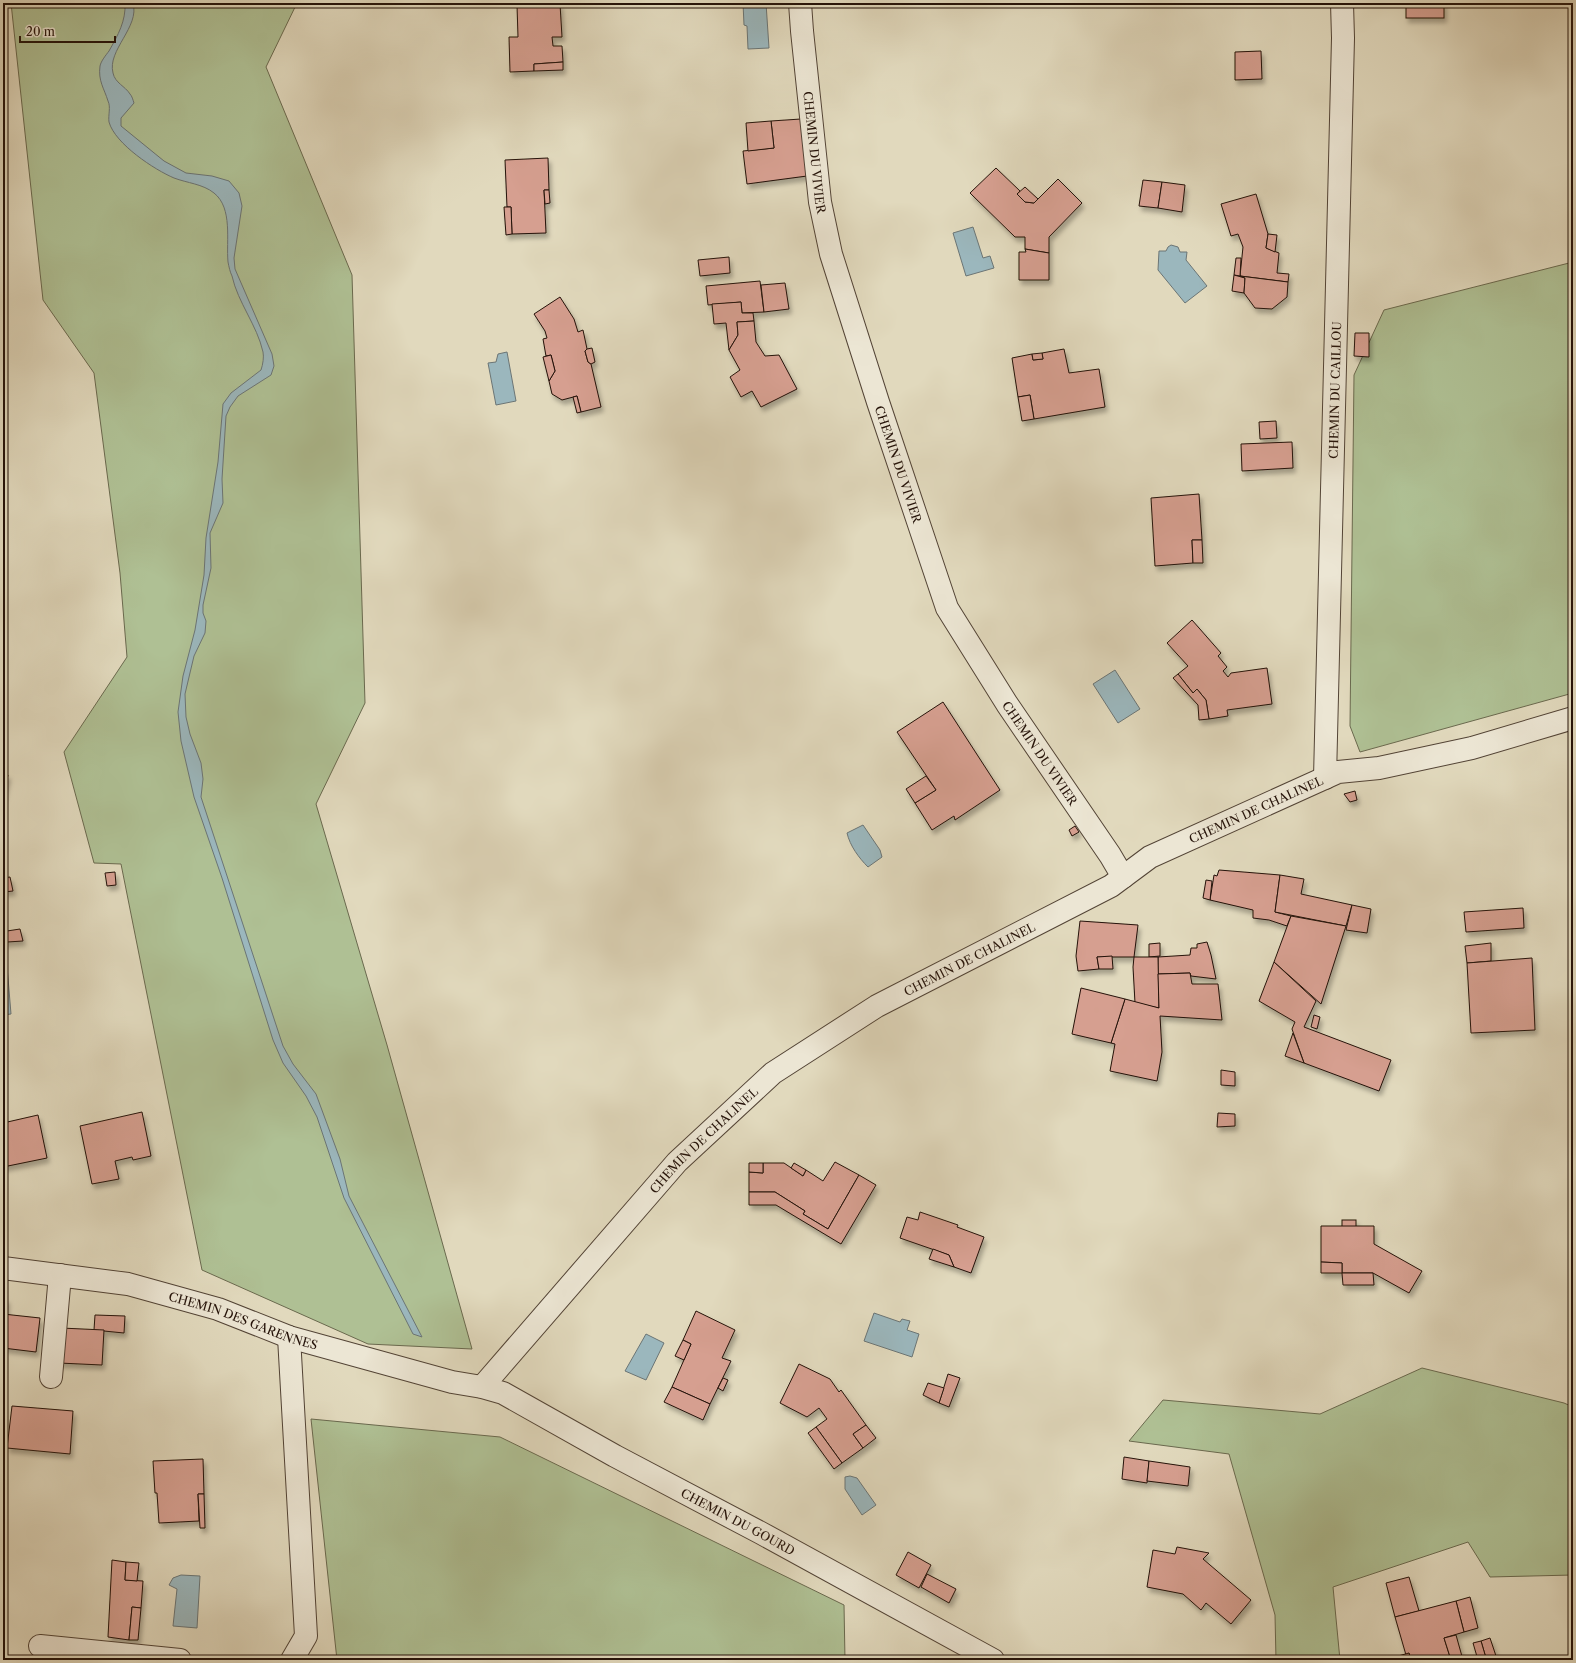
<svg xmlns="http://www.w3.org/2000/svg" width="1576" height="1663" font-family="'Libre Caslon Text',serif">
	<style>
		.green { fill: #afc094; stroke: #6a694e }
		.water { fill: #9bb7bd; stroke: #6b7575 }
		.building { fill: #d69f90; stroke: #241209; filter: url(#shadow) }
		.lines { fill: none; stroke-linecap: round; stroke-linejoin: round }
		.minor-casing { stroke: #534436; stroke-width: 24 }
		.minor { stroke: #ece6d4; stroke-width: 22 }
		.labels { text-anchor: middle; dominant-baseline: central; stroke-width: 3; stroke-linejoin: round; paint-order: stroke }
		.street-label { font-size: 12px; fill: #241209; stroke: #ece6d4 }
	</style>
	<defs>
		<filter id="shadow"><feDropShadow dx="2.5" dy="4.5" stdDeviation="2" flood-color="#0004"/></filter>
	</defs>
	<rect width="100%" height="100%" fill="#e1d9bd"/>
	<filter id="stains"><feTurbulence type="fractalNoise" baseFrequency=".005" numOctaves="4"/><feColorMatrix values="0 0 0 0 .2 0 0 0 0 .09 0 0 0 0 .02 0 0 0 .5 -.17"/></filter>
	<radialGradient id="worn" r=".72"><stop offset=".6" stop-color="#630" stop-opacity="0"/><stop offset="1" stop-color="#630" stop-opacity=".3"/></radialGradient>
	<!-- green -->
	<g class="green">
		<path d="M11 3H297L266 67 352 275 365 703 316 804 387 1045 472 1349 368 1344 202 1270 121 864 94 863 64 752 127 657 120 573 94 373 43 300Z"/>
		<path d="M1573 262V693L1360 752 1350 726 1354 375 1384 310Z"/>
		<path d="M1422 1368 1564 1403 1573 1407V1575L1490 1577 1468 1542 1333 1587 1340 1660H1276L1275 1615 1229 1454 1129 1441 1163 1400 1320 1414Z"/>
		<path d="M311 1419 500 1437 844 1605 845 1660H337Z"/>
	</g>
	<!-- water -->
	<g class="water">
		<path d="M125 3H133C140 27 107 50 113 73 115 83 125 86 130 94 132 96 133 100 134 103L121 118V126L164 161 186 173 212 176 229 181 239 193 242 206 234 258 235 269 272 354 274 366 271 375 238 396 230 407 226 416 222 479 223 503 210 533 211 568 203 605V613L206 621 205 633 194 656 185 694 186 717 190 734 201 763 203 779 201 797 283 1046 293 1064 316 1094 340 1159 349 1196 422 1337 413 1334 344 1198 317 1117 306 1096 283 1063 273 1040 222 878 194 797 181 741 178 712 183 676 195 630 204 575 206 538 218 462 223 404 231 393 261 370C263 364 264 357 263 352 257 325 238 303 232 276 230 272 229 267 228 262 226 241 233 208 214 193 203 184 187 183 174 178 155 170 115 144 109 122 108 115 111 107 108 101 104 88 98 81 100 66 101 61 106 55 109 51 118 35 126 21 125 3Z"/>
		<path d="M743 3H766L769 48 748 49 747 26 744 25Z"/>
		<path d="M973 227 983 258 990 256 994 268 966 276 953 233Z"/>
		<path d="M1171 245 1178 247 1180 252H1187L1186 260 1207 286 1185 303 1158 270 1159 251H1166L1168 247Z"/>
		<path d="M507 352 516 401 496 405 488 363 496 362 498 354Z"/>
		<path d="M1115 670 1140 709 1118 723 1093 684Z"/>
		<path d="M863 825 880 850 882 857 868 867C859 858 850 846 847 833Z"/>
		<path d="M3 966H7L11 1014 3 1015Z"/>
		<path d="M874 1313 900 1322 902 1319 910 1321 907 1330 919 1334 912 1357 864 1341Z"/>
		<path d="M646 1334 664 1343 646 1380 625 1371Z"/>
		<path d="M850 1476 857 1478 876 1505 862 1515 845 1489V1477Z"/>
		<path d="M181 1575 200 1576 197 1628 173 1626 177 1589 169 1585 173 1578Z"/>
	</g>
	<!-- building -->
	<g class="building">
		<rect x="1406" y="3" width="38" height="15"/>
		<path d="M560 4 562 37H552L553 46H562L563 62 534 64V71L510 72 509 37H518L517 5Z"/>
		<path d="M1261 51 1262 79 1235 80V52Z"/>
		<path d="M563 62V70L534 71V64Z"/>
		<path d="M801 119 807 176 747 184 743 151 774 148 771 121Z"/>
		<path d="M771 121 774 148 748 151 746 123Z"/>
		<path d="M548 158 549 190H544L546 233 512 234 511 207H507L505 160Z"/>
		<path d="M996 168 1020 191 1017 194 1025 202 1034 203 1058 179 1082 203 1049 237V253L1025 249V237H1015L970 193Z"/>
		<path d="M1143 180 1162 182 1158 208 1139 206Z"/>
		<path d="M1162 182 1185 185 1182 212 1158 208Z"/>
		<path d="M1025 187 1038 199 1034 203 1025 202 1017 194Z"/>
		<path d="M544 190H549L550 203 545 204Z"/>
		<path d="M1256 194 1268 234 1266 248 1279 253 1277 273 1289 274 1288 282 1240 276 1243 247 1238 234 1231 236 1221 204Z"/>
		<path d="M504 207H511L512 234 506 235Z"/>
		<path d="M1268 234 1277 235 1275 252 1266 248Z"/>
		<path d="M1025 249 1049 253V280H1019V252H1026Z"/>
		<path d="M729 257 730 273 700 276 698 260Z"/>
		<path d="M1236 258H1241L1240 276 1234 275Z"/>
		<path d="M1234 275 1245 278 1244 293 1232 291Z"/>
		<path d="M1240 276 1288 282 1287 297 1272 309 1255 308 1244 293 1245 278Z"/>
		<path d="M760 281 764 312 742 313 741 302 708 305 706 286Z"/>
		<path d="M785 283 789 309 764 312 761 285Z"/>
		<path d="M560 297 574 319 578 332 583 330 587 349 585 351 588 362 591 364 601 407 581 412 577 396 562 400 552 394 549 381 555 371 551 355 546 356 543 339 547 338 545 331 534 314Z"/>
		<path d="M741 302 742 313H753L754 321 737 322 738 335 729 350 726 323 714 324 712 304Z"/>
		<path d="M754 321 756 342 765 356 779 355 797 389 761 407 752 391 741 397 730 377 740 370 729 350 738 335 737 322Z"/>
		<path d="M1355 333H1369V357L1354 356Z"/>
		<path d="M592 348 595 362 591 364 588 362 585 351 587 349Z"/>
		<path d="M1064 349 1069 373 1099 369 1105 407 1034 419 1030 395 1018 397 1012 358 1032 354 1033 360 1043 359 1042 353Z"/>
		<path d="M1042 353 1043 359 1033 360 1032 354Z"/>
		<path d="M551 355 555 371 549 381 543 357Z"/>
		<path d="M1030 395 1034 419 1022 421 1018 397Z"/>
		<path d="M577 396 581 412 577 413 573 397Z"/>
		<path d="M1276 421 1277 438 1260 439 1259 422Z"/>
		<path d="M1292 442 1293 468 1242 471 1241 444Z"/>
		<path d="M1199 494 1202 540H1192L1193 563 1155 566 1151 498Z"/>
		<path d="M1192 540H1202L1203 563H1193Z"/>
		<path d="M1192 620 1221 653 1218 656 1227 667 1223 671 1228 677 1231 673 1267 668 1272 704 1227 710 1228 716 1209 719 1206 700 1197 689 1193 693 1178 674 1188 666 1167 643Z"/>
		<path d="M1178 674 1193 693 1197 689 1206 700 1209 719 1199 720 1198 705 1173 678Z"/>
		<path d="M943 702 1000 790 955 820 954 816 932 830 915 803 936 790 897 732Z"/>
		<path d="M3 774 8 775 3 798Z"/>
		<path d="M926 776 936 790 915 803 906 789Z"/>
		<path d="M1355 791 1357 800 1350 802 1344 794Z"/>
		<path d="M1075 826 1079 832 1072 836 1069 830Z"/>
		<path d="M1219 870 1280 875 1275 912 1291 916 1287 926 1269 920 1253 918V910L1210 900 1214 875 1217 876Z"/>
		<path d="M115 872 116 885 107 886 105 873Z"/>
		<path d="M1280 875 1304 879 1301 894 1352 905 1346 926 1275 912Z"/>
		<path d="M10 877 13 891 4 892 3 878Z"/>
		<path d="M1206 880 1212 881 1210 900 1203 898Z"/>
		<path d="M1352 905 1371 909 1367 933 1346 930Z"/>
		<path d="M1523 908 1524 928 1466 932 1464 912Z"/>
		<path d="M1291 916 1346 926 1321 1004 1274 962Z"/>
		<path d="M1080 921 1138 925 1134 957H1097L1099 969 1078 971 1076 956Z"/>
		<path d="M20 929 23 941 7 942V931Z"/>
		<path d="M3 931H7V942L3 943Z"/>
		<path d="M1207 942 1211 955 1216 979 1191 976 1190 973 1158 974V957L1190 955 1191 948H1197V944Z"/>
		<path d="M1160 943V956L1149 957V944Z"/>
		<path d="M1491 943V961L1467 963 1465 946Z"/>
		<path d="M1112 956 1113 969H1099L1097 957Z"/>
		<path d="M1134 957H1158L1159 1008 1135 1003 1133 967Z"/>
		<path d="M1532 958 1535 1030 1471 1033 1467 963Z"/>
		<path d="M1274 962 1316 1001 1304 1027 1391 1060 1379 1091 1304 1063 1292 1029 1295 1022 1259 1001Z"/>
		<path d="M1190 973 1192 984H1218L1222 1020 1160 1016 1162 1052 1157 1081 1110 1071 1115 1044 1111 1043 1125 999 1159 1008 1158 974Z"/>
		<path d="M1081 988 1125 999 1111 1043 1072 1034Z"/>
		<path d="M1314 1015 1320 1017 1317 1029 1311 1027Z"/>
		<path d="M1293 1033 1304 1063 1285 1056Z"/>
		<path d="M1221 1070 1235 1072V1086L1221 1085Z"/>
		<path d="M142 1112 151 1156 133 1160 132 1157 115 1161 119 1179 92 1184 80 1126Z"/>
		<path d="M1218 1113 1235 1114V1126L1217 1127Z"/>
		<path d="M38 1115 47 1158 3 1167V1123Z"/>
		<path d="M835 1162 859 1175 828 1229 803 1214 805 1211 775 1192H749V1172L763 1173V1163H784L803 1176 806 1170 823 1181Z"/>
		<path d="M749 1163H763V1173L749 1172Z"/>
		<path d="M794 1163 806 1170 803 1176 791 1168Z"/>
		<path d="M859 1175 876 1185 841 1244 776 1205H749V1192H775L805 1211 803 1214 828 1229Z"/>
		<path d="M920 1212 958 1225 957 1227 984 1237 971 1273 954 1267 949 1255 900 1238 907 1217 918 1220Z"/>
		<rect x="1342" y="1220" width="14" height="7"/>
		<path d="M1321 1226H1374V1244L1422 1271 1409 1293 1373 1273H1342V1263L1321 1262Z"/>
		<path d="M933 1249 949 1255 954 1267 929 1259Z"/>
		<path d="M1321 1262 1342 1263V1273H1321Z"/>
		<path d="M1342 1273H1373L1374 1285H1343Z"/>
		<path d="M3 1299H7L6 1314H3Z"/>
		<path d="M696 1311 735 1330 722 1358 731 1361 710 1404 672 1387 691 1344 683 1340Z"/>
		<path d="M3 1314 40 1318 36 1352 3 1348Z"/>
		<path d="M95 1315 125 1316 124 1333 94 1330Z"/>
		<path d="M61 1328 104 1330 102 1365 59 1363Z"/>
		<path d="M683 1340 691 1344 684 1360 675 1356Z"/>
		<path d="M799 1364 830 1379 839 1392 841 1390 866 1425 853 1434 863 1448 842 1463 816 1427 827 1419 819 1408 807 1417 780 1403Z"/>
		<path d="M948 1374 960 1378 949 1407 939 1403Z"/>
		<path d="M723 1378 728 1380 723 1391 718 1388Z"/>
		<path d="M928 1383 944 1388 939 1403 923 1395Z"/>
		<path d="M672 1387 710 1404 703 1420 664 1402Z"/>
		<path d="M12 1406 73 1411 70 1454 7 1448Z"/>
		<path d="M866 1425 876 1438 863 1448 853 1434Z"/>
		<path d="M816 1427 842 1463 834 1469 808 1433Z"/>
		<path d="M1124 1457 1149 1461 1147 1483 1122 1479Z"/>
		<path d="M203 1459 204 1494H198L199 1521 159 1523 157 1493H155L153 1461Z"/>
		<path d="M1149 1461 1190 1467 1188 1486 1147 1481Z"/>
		<path d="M198 1494H204L205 1528H200Z"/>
		<path d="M1177 1547 1209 1553 1203 1559 1251 1600 1231 1624 1206 1603 1201 1610 1183 1594 1147 1587 1153 1550 1175 1554Z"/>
		<path d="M908 1552 931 1565 919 1588 896 1575Z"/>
		<path d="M112 1560 126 1562 125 1580 143 1581 141 1608 132 1607 129 1640 108 1637Z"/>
		<path d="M126 1562 139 1563 137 1581 125 1580Z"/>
		<path d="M927 1574 956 1589 949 1603 921 1587Z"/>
		<path d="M1409 1577 1419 1611 1395 1617 1386 1583Z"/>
		<path d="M1470 1597 1478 1628 1464 1632 1456 1601Z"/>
		<path d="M1456 1601 1464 1632 1444 1638 1451 1660H1411L1409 1653 1406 1655 1395 1617Z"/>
		<path d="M132 1607 141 1608 138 1640H129Z"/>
		<path d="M1456 1635 1463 1660H1451L1444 1638Z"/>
		<path d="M1490 1638 1496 1656 1486 1658 1481 1641Z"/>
		<path d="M1481 1641 1486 1658 1478 1660 1473 1643Z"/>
		<path d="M1409 1653 1411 1660H1399L1398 1656Z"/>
	</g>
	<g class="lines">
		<!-- minor casing -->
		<g class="minor-casing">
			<g id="minor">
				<path id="s1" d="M800 3 802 31 820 202 831 254 878 402 947 608 1007 704 1110 855 1123 877"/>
				<path id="s2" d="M1325 778 1343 38 1342 3"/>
				<path id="s3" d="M3 1268 128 1284 218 1309 289 1337 452 1382 482 1387 503 1393 615 1456 761 1533 993 1660"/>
				<path d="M289 1337 306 1636 292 1660"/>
				<path d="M51 1377 60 1275"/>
				<path id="s4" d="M482 1387 677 1162 773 1073 877 1006 1111 886 1150 857 1338 772 1379 768 1472 748 1573 718"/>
				<path d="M40 1646 180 1660"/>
			</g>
		</g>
		<!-- minor -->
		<use href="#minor" class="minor"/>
	</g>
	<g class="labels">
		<!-- street labels -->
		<g class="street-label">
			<text stroke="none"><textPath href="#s1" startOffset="150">CHEMIN DU VIVIER</textPath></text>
			<text stroke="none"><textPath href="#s2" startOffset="388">CHEMIN DU CAILLOU</textPath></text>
			<text stroke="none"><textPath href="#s1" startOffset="474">CHEMIN DU VIVIER</textPath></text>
			<text stroke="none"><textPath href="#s1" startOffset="798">CHEMIN DU VIVIER</textPath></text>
			<text stroke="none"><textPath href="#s4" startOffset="980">CHEMIN DE CHALINEL</textPath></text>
			<text stroke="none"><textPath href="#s4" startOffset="656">CHEMIN DE CHALINEL</textPath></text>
			<text stroke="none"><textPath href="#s4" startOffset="332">CHEMIN DE CHALINEL</textPath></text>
			<text stroke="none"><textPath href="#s3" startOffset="247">CHEMIN DES GARENNES</textPath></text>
			<text stroke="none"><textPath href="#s3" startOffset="785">CHEMIN DU GOURD</textPath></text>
		</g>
	</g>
	<!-- margin -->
	<rect width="1576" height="1663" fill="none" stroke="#e1d9bd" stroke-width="16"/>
	<rect x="4" y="4" width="1568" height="1655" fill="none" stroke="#241209" stroke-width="2"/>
	<rect x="8" y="8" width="1560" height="1647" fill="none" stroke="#241209"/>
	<!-- scale -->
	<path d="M20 36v6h95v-6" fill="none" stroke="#241209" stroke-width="2"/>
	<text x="26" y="36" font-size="12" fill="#241209" stroke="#ece6d4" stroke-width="3" paint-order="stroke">20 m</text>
	<rect width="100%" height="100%" filter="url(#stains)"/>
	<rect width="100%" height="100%" fill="url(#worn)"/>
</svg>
